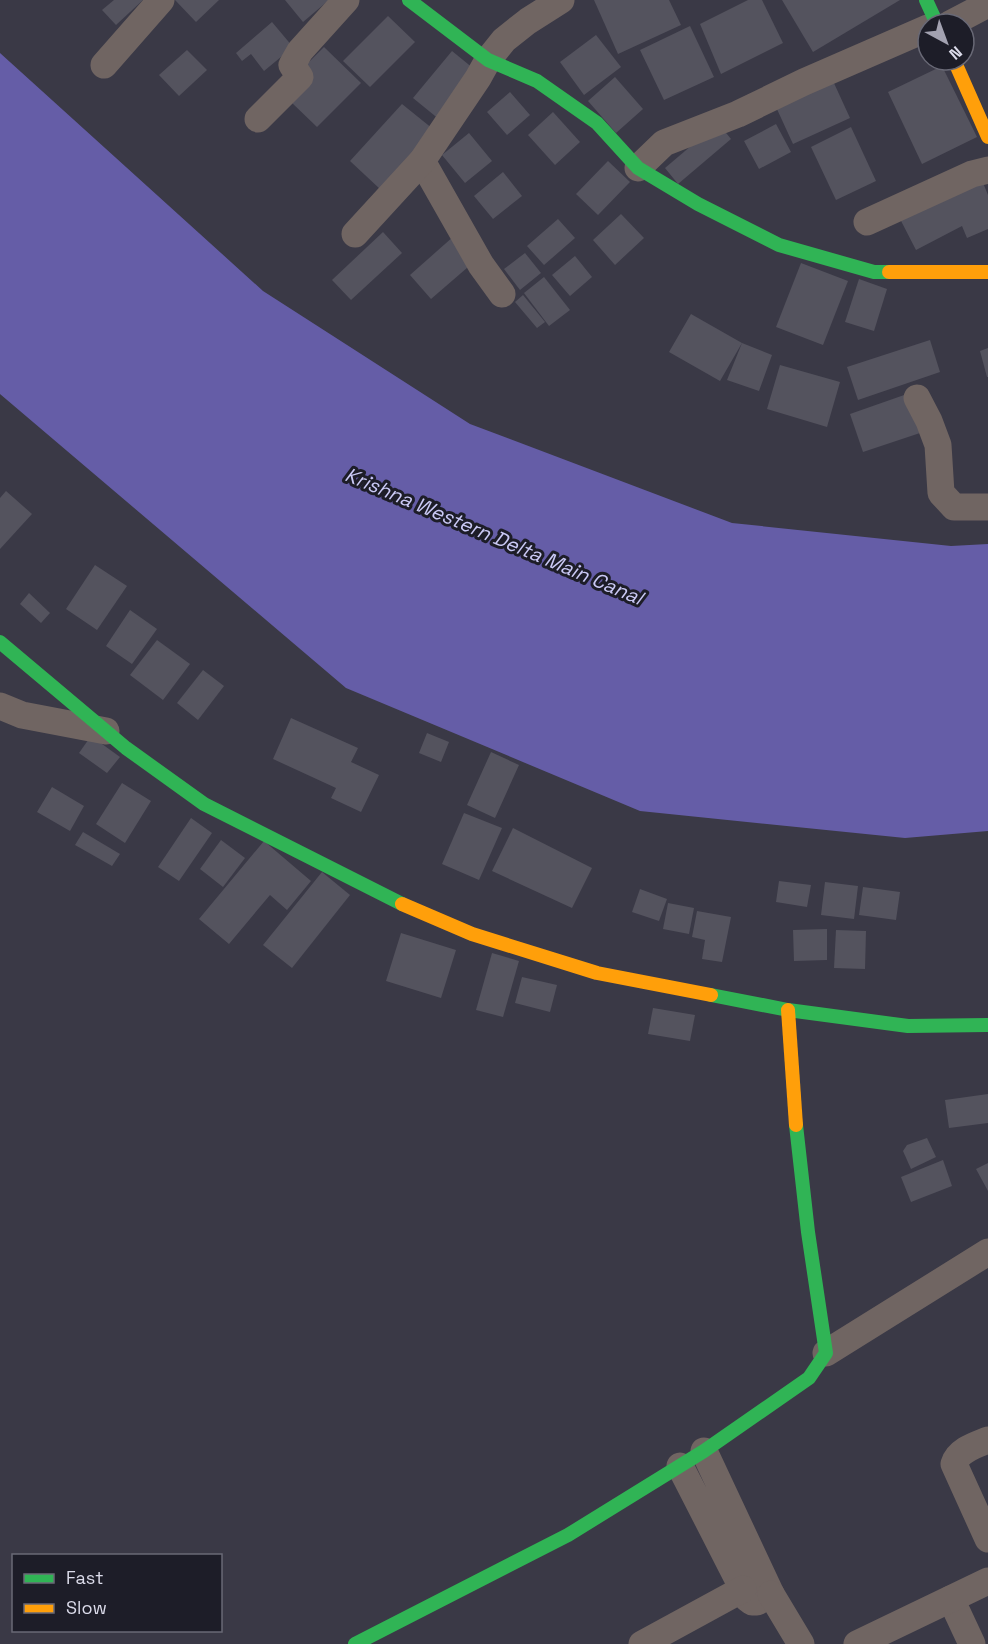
<svg xmlns="http://www.w3.org/2000/svg" width="988" height="1644" font-family="'Space Grotesk',sans-serif">
	<style>
		.water { fill: #655da7 }
		.building { fill: #54535e }
		.lines { fill: none; stroke-linecap: round; stroke-linejoin: round }
		.street { stroke: #706562; stroke-width: 27 }
		.fast { stroke: #30b455; stroke-width: 14 }
		.slow { stroke: #ff9f0a; stroke-width: 14 }
		.labels { text-anchor: middle; dominant-baseline: central; stroke-width: 6; stroke-linejoin: round; paint-order: stroke }
		.water-label { font-size: 20px; font-style: italic; fill: #cac9f5; stroke: #1d1d28 }
	</style>
	<rect width="100%" height="100%" fill="#3a3946"/>
	<!-- water -->
	<path class="water" d="M0 53 263 291 470 424 732 523 951 546 988 544V831L905 838 640 811 346 688 0 394Z"/>
	<!-- building -->
	<g class="building">
		<path d="M114 0H143L116 25 102 10Z"/>
		<path d="M175 0H219L196 22Z"/>
		<path d="M285 0H329L303 22Z"/>
		<path d="M594 0H669L681 25 618 54Z"/>
		<path d="M748 0H762L783 43 721 74 700 24Z"/>
		<path d="M782 0H900L813 52Z"/>
		<path d="M388 16 415 42 370 87 343 61Z"/>
		<path d="M272 22 293 47 264 71 251 54 242 61 236 53Z"/>
		<path d="M690 26 714 77 664 100 640 50Z"/>
		<path d="M596 35 621 67 584 95 560 62Z"/>
		<path d="M324 47 361 83 317 127 290 101 303 68Z"/>
		<path d="M187 50 207 70 179 96 159 75Z"/>
		<path d="M452 51 479 73 440 120 413 98Z"/>
		<path d="M942 66 977 137 922 164 888 92Z"/>
		<path d="M615 77 643 109 616 133 588 101Z"/>
		<path d="M833 81 850 118 793 144 776 107Z"/>
		<path d="M510 92 530 115 507 135 487 112Z"/>
		<path d="M402 104 433 129 380 189 350 161Z"/>
		<path d="M553 112 580 142 555 165 528 135Z"/>
		<path d="M718 123 731 139 678 184 665 168Z"/>
		<path d="M776 124 791 152 759 169 744 141Z"/>
		<path d="M851 127 876 181 836 200 811 147Z"/>
		<path d="M469 133 492 161 465 183 442 155Z"/>
		<path d="M608 161 630 182 598 215 576 194Z"/>
		<path d="M503 172 522 196 493 219 474 196Z"/>
		<path d="M981 178 988 195V229L967 238 962 226 916 250 899 217Z"/>
		<path d="M621 214 644 238 615 265 593 240Z"/>
		<path d="M558 219 575 238 544 265 527 246Z"/>
		<path d="M383 232 402 253 351 300 332 280Z"/>
		<path d="M454 236 475 261 431 299 410 275Z"/>
		<path d="M525 253 541 273 520 290 504 269Z"/>
		<path d="M575 256 592 277 570 296 552 275Z"/>
		<path d="M801 263 848 281 823 345 776 327Z"/>
		<path d="M544 277 570 310 549 326 524 293Z"/>
		<path d="M859 279 887 289 874 331 845 322Z"/>
		<path d="M523 295 545 322 537 328 515 302Z"/>
		<path d="M691 314 742 343 772 355 759 391 727 380 742 343 720 381 669 352Z"/>
		<path d="M930 340 940 372 858 400 847 367Z"/>
		<path d="M988 348V377H987L980 351Z"/>
		<path d="M780 365 840 382 827 427 767 409Z"/>
		<path d="M907 394 920 433 863 452 850 414Z"/>
		<path d="M6 491 32 514 0 549V498Z"/>
		<path d="M95 565 127 586 97 630 66 609Z"/>
		<path d="M29 593 50 613 41 623 20 604Z"/>
		<path d="M130 610 157 629 132 664 106 646Z"/>
		<path d="M157 640 190 664 163 700 130 675Z"/>
		<path d="M203 670 224 686 198 720 177 703Z"/>
		<path d="M291 718 358 748 351 762 379 775 361 812 331 798 336 788 273 759Z"/>
		<path d="M427 733 449 742 441 762 419 753Z"/>
		<path d="M91 736 120 757 107 773 79 753Z"/>
		<path d="M491 752 519 765 495 818 467 805Z"/>
		<path d="M122 783 151 801 125 843 96 824Z"/>
		<path d="M52 787 84 806 70 831 37 812Z"/>
		<path d="M464 813 502 828 479 880 442 864Z"/>
		<path d="M191 818 212 833 179 881 158 867Z"/>
		<path d="M513 828 592 868 572 908 492 871Z"/>
		<path d="M83 832 120 854 112 866 75 845Z"/>
		<path d="M221 840 245 858 223 887 200 869Z"/>
		<path d="M264 841 311 881 287 910 270 895 229 944 199 919Z"/>
		<path d="M322 872 350 895 292 968 263 945Z"/>
		<path d="M779 881 811 885 807 907 776 902Z"/>
		<path d="M825 882 858 886 854 919 821 915Z"/>
		<path d="M863 887 900 892 896 920 859 915Z"/>
		<path d="M640 889 667 899 659 921 632 912Z"/>
		<path d="M668 903 694 908 689 934 663 929Z"/>
		<path d="M697 911 731 917 722 962 702 959 705 940 692 937Z"/>
		<path d="M827 929V960L794 961 793 930Z"/>
		<path d="M836 930 866 931 865 969 834 968Z"/>
		<path d="M401 933 456 950 441 998 386 981Z"/>
		<path d="M492 953 519 961 503 1017 476 1010Z"/>
		<path d="M522 977 557 985 550 1012 515 1003Z"/>
		<path d="M653 1008 695 1015 690 1041 648 1034Z"/>
		<path d="M988 1094V1123L949 1128 945 1100Z"/>
		<path d="M927 1138 936 1157 911 1169 903 1151 907 1145Z"/>
		<path d="M943 1160 952 1186 911 1202 901 1177Z"/>
		<path d="M988 1163V1191L976 1169Z"/>
	</g>
	<g class="lines">
		<!-- street -->
		<g class="street">
			<path d="M950 24 988 4"/>
			<path d="M104 65 161 0"/>
			<path d="M258 119 300 77 292 65 300 51 346 0"/>
			<path d="M422 161 481 265 502 294"/>
			<path d="M638 168 664 143 738 114 804 82 928 28"/>
			<path d="M867 222 972 174 988 170"/>
			<path d="M355 234 422 161 478 78 488 60 504 40 528 21 561 0"/>
			<path d="M917 398 929 421 938 445 941 493 954 507H988"/>
			<path d="M0 706 22 715 106 731"/>
			<path d="M826 1353 988 1252"/>
			<path d="M988 1440C976 1445 958 1450 954 1464L988 1539"/>
			<path d="M680 1466 748 1599 752 1602H757L771 1594 704 1451"/>
			<path d="M771 1594 801 1644"/>
			<path d="M951 1599 972 1644"/>
			<path d="M642 1644 743 1589"/>
			<path d="M857 1644 988 1581"/>
		</g>
		<!-- fast -->
		<g class="fast">
			<path d="M409 0 488 60 537 81 597 123 638 168 698 204 779 245 874 272H889"/>
			<path d="M926 0 937 24"/>
			<path d="M0 642 126 748 204 804 402 904"/>
			<path d="M711 995 788 1010 908 1026 988 1025"/>
			<path d="M355 1644 568 1535 704 1451 809 1378 826 1353 808 1232 796 1125"/>
		</g>
		<!-- slow -->
		<g class="slow">
			<path d="M954 60 988 137"/>
			<path d="M889 272H988"/>
			<path d="M402 904 472 934 597 973 711 995"/>
			<path d="M788 1010 796 1125"/>
		</g>
	</g>
	<g class="labels">
		<!-- water labels -->
		<g class="water-label">
			<text transform="translate(494 536) rotate(23)">Krishna Western Delta Main Canal</text>
		</g>
	</g>
	<!-- legend -->
	<rect x="12" y="1554" width="210" height="78" fill="#1d1d28" stroke="#696976" stroke-width="1.5"/>
	<rect x="24" y="1574" width="30" height="9" fill="#30b455" stroke="#696976" stroke-width="1.5"/>
	<text x="66" y="1584" font-size="18" fill="#dbdbea">Fast</text>
	<rect x="24" y="1604" width="30" height="9" fill="#ff9f0a" stroke="#696976" stroke-width="1.5"/>
	<text x="66" y="1614" font-size="18" fill="#dbdbea">Slow</text>
	<!-- north arrow -->
	<g transform="translate(946 42) rotate(139)"><circle r="28" fill="#1d1d28" stroke="#696976" stroke-width="1.5"/>
	<path d="M0-4.5L10 22L0 15L-10 22Z" fill="#a3a2b1"/>
	<text y="-9" font-size="16" font-weight="bold" text-anchor="middle" fill="#dbdbea">N</text>
	</g>
</svg>
